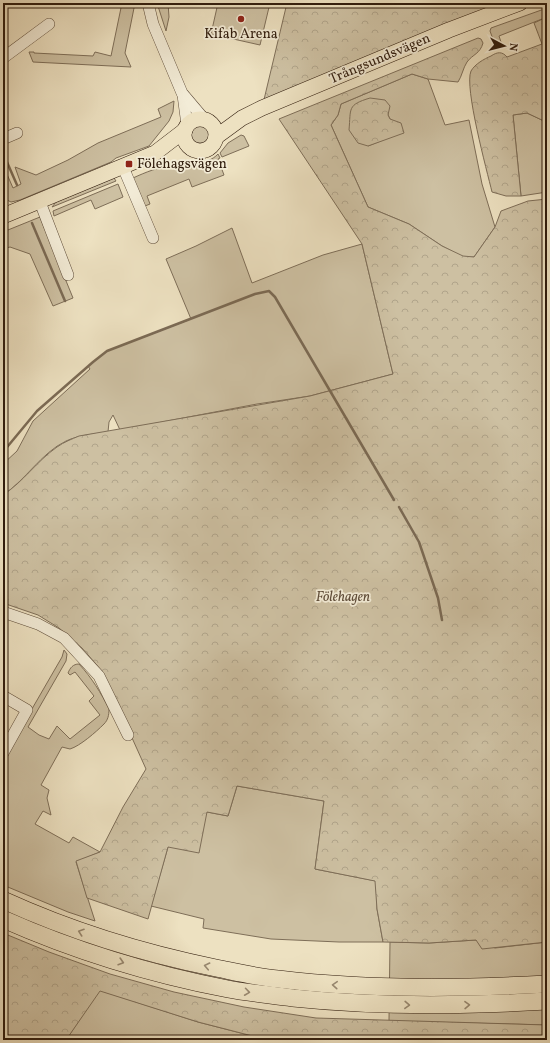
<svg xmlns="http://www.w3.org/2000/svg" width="550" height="1043" font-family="Vollkorn,serif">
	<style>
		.green { fill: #cdc0a2; stroke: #7e6e58; fill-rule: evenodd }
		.forest { fill: url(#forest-crowns); stroke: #7e6e58 }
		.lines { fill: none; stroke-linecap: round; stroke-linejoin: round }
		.stream { stroke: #7b6a54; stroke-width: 2.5 }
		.minor-casing { stroke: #5f4d3a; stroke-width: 12 }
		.major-casing { stroke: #301c0d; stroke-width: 16 }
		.highway-casing { stroke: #301c0d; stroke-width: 18 }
		.minor { stroke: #f3ecd7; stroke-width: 11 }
		.major { stroke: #ede1c1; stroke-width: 15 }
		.highway { stroke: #ede1c1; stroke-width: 17 }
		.oneway { stroke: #988870 }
		.poi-dot { fill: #8f2418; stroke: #f3ecd7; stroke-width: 1.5 }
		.labels { text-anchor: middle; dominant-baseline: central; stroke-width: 3.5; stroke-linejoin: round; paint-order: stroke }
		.poi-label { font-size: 14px; fill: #301c0d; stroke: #f3ecd7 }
		.street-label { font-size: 14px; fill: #301c0d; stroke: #f3ecd7 }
		.park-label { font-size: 14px; font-style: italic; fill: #5f4d3a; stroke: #f3ecd7 }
	</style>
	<defs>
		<pattern id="forest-crowns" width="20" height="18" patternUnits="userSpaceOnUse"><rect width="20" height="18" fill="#cdc0a2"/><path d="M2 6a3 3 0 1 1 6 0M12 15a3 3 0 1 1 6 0" fill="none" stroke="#b0a48a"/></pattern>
	</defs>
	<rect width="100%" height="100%" fill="#ede1c1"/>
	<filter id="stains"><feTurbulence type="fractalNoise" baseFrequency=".005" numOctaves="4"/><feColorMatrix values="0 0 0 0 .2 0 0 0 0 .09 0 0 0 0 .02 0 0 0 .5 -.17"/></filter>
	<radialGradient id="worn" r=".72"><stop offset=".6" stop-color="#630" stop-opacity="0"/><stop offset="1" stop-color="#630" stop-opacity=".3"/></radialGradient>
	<!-- green -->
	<g class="green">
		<path d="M122 3H135L125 53 131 67 33 62 29 52H34V53L93 56 95 52 111 56Z"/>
		<path d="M157 3H168L169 17 166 31Z"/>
		<path d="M218 3H270L260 45 211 34Z"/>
		<path d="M547 8V17L499 36 501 42 496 43 494 42 490 31 491 28Z"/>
		<path d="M412 74 428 79 445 125 469 120 482 184 495 227 474 257H463L442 246 409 224 368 207 331 125 338 115 341 104ZM388 111V115L390 119 383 140 368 146Z"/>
		<path d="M174 101 173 112 169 121 149 146 116 158 111 162 20 200 11 202 3 198V165L13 188 21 184 15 167 36 175 68 160 98 143 161 117 158 109Z"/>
		<path d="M527 113 544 121 547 138V192L521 196 513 115Z"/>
		<circle cx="200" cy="134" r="9"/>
		<path d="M241 135 244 136 249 146 222 157 220 153 228 143Z"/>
		<path d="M218 154 220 158 218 159 224 175 192 187 189 179 147 196 150 204 145 206 133 178C146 172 159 167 173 165 188 162 207 166 218 154Z"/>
		<path d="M114 178 116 181 52 207 56 202Z"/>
		<path d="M118 184 123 197 95 209 91 200 54 216 53 211Z"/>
		<path d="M40 217 73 298 53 306 30 254 10 247 3 249V232Z"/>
		<path d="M232 228 252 283 323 255 362 244 393 374 310 396 257 404 120 430 113 415 109 422 108 432C94 434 79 435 66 441 41 453 26 480 3 495V464L17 451 33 421 90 369 88 366 107 351 191 319 166 259 196 246Z"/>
		<path d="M64 650 67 654 66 661 28 727 39 735 49 739 57 726 70 739 100 715 89 701 94 696 75 672 70 675 68 673C70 668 73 664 79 664 92 678 101 693 109 709 109 715 108 720 104 724 96 732 80 746 70 749L62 747 41 785 49 790 47 798 51 815 43 811 35 824 69 843 73 837 100 852 76 862 95 921 68 912 3 885V759L51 676 62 657Z"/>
		<path d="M237 786 324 801 315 869 376 881 377 909 383 942H339L271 939 203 928 204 919 151 906 168 847 207 812 228 816Z"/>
		<path d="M476 940 495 948 547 942V1025L389 1021 390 942 429 943Z"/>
		<path d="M99 990 198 1022 268 1040H66Z"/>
	</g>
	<!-- forest -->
	<g class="forest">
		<path d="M287 3H520L262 108Z"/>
		<path d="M547 17V138L544 121 527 113 513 115 521 196H506L492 192C487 171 464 87 471 71 475 64 484 59 491 56 497 52 502 51 507 57L542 44 534 23Z"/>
		<path d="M478 38 481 39 483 43C480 54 473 54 467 62 463 68 462 76 458 82L428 79 412 74 341 104 338 115 331 125 368 207 409 224 442 246 463 256 474 257 495 227 501 211 528 201 547 199V942L482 949 476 940 429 943 383 942 377 909 375 881 315 869 324 801 237 786 228 816 207 812 199 853 168 847 148 919 87 898 76 861 100 852 123 807 146 769 102 671 82 648 59 628 38 615 3 603V495C23 482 37 461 57 447 64 442 72 439 79 436L310 396 393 374 362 244 279 119Z"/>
		<path d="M370 98 385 100 390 106 388 115 390 119 401 123 404 133 368 146 358 143 349 130C351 108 347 105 370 98Z"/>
		<path d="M3 933 49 952 110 974 174 992 244 1007 316 1018 547 1025V1040H268L198 1022 100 991 66 1040H9L3 1015Z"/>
	</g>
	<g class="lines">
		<!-- stream -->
		<g class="stream">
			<path d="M3 153 17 185"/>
			<path d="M32 223 65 301"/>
			<path d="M3 452 37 411 93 362 107 351 255 294 269 291 275 297 394 500"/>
			<path d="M399 507 419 542 438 598 442 620"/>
		</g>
		<!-- minor casing -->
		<g class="minor-casing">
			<g id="minor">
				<path d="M148 3 153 24 182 93 204 119"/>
				<path d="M3 58 49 24"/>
				<path d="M183 95 187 125"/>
				<path d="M3 139 17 133"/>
				<path d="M123 167 153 238"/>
				<path d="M40 202 68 275"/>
				<path d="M3 612 38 624 64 638 99 676 128 735"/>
				<path d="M3 696 27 710 3 753"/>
			</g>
		</g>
		<!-- major casing -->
		<g class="major-casing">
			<g id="major">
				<circle cx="200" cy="135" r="16"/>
				<path d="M216 137 242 118 262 108 449 30 520 3"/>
				<path d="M3 216 155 153 185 130"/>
			</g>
		</g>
		<!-- highway casing -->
		<g class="highway-casing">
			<g id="highway">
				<path d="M3 900C71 931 142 953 216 968 236 972 257 977 278 979 368 990 457 989 547 984"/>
				<path d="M3 919C75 951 150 974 228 989 249 993 272 995 293 998 378 1007 462 1006 547 1001"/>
			</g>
		</g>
		<!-- minor -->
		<use href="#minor" class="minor"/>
		<!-- major -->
		<use href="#major" class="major"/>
		<!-- highway -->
		<use href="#highway" class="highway"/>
	</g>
	<!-- one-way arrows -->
	<defs><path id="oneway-chevron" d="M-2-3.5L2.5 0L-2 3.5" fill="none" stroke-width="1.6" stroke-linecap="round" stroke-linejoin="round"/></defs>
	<g class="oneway">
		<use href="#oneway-chevron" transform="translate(81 932) rotate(-161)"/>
		<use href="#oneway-chevron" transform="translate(121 962) rotate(17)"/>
		<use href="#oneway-chevron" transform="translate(207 966) rotate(-168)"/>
		<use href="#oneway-chevron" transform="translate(335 985) rotate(-176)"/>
		<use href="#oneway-chevron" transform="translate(247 992) rotate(8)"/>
		<use href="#oneway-chevron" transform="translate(407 1005) rotate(2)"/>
		<use href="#oneway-chevron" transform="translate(467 1005) rotate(-1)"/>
	</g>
	<!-- markers -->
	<g class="poi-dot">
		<circle cx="241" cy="19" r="4"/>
		<rect x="125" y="160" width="8" height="8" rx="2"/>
	</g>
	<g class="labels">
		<!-- poi labels -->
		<g class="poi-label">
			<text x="241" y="34">Kifab Arena</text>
			<text x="137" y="164" text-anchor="start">Fölehagsvägen</text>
		</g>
		<!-- street labels -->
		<g class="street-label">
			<text transform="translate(380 59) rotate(-23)">Trångsundsvägen</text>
		</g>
		<!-- park labels -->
		<g class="park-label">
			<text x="343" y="597">Fölehagen</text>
		</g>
	</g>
	<!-- margin -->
	<rect width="550" height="1043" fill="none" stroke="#ede1c1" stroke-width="16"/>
	<rect x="4" y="4" width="542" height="1035" fill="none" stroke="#301c0d" stroke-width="2"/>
	<rect x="8" y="8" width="534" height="1027" fill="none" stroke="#301c0d"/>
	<!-- north arrow -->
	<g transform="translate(504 46) rotate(97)" stroke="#f3ecd7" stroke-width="3" paint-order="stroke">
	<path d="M0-3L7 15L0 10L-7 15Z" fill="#301c0d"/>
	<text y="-6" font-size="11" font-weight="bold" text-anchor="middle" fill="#301c0d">N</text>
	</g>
	<rect width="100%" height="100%" filter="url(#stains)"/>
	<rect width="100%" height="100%" fill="url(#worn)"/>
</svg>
